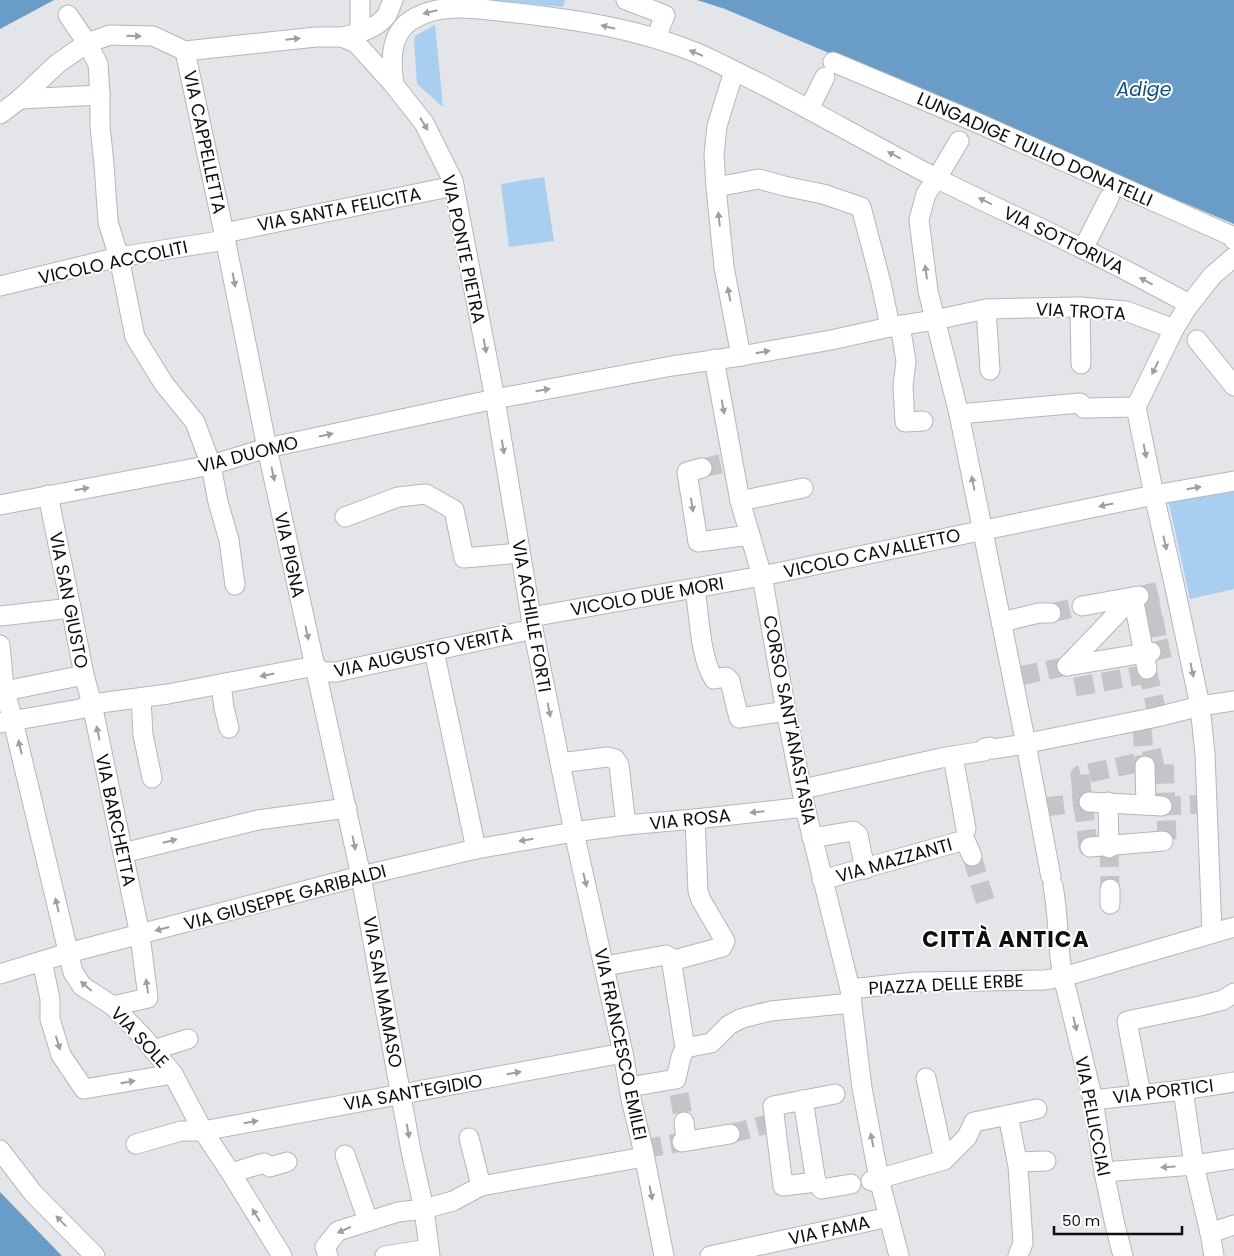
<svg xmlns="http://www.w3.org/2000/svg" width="1234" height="1256" font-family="Poppins,sans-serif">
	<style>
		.green { fill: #a8cef0 }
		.water { fill: #699dc8 }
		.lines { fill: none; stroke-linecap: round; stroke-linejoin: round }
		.minor-tunnel { stroke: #c3c5c8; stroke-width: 19; stroke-dasharray: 19 9; stroke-linecap: butt }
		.minor-casing { stroke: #b4b7b9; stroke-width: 21 }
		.minor { stroke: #fff; stroke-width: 19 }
		.oneway { fill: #9f9f9f }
		.labels { text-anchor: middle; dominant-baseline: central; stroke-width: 4; stroke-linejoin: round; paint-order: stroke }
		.street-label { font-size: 18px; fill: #0e0f10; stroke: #fff }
		.water-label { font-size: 19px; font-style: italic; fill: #16517b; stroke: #fff }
		.district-label { font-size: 22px; font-weight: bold; letter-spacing: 1px; fill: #0e0f10; stroke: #fff }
	</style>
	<rect width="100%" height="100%" fill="#e3e5e8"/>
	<!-- green -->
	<g class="green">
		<path d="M490 0H565L563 7Z"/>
		<path d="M435 25 443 107 417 84 414 40 415 36Z"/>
		<path d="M544 177 554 241 509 247 501 184Z"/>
		<path d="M1234 487V589L1190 599 1168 499Z"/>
	</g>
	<!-- water -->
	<g class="water">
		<path d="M0 0H54L0 29Z"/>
		<path d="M697 0H1234V224L725 9Z"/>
		<path d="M0 1192 62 1256H0Z"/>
	</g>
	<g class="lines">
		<!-- minor-tunnel -->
		<g class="minor-tunnel">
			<path d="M702 468 733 461"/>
			<path d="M1139 596 1159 591"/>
			<path d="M1142 612 1163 608"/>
			<path d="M1051 613 1082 606"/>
			<path d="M1146 629 1168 625"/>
			<path d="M1151 652 1173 647"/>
			<path d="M1147 669 1156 708"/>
			<path d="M1020 676 1067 666"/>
			<path d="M1075 687 1153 673"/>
			<path d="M1142 727 1145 766"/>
			<path d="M1162 806 1208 804"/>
			<path d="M1045 807 1085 802"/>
			<path d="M1090 847H1088L1080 775 1164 757 1167 840 1163 841"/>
			<path d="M1109 848 1110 889"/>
			<path d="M972 856 985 901"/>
			<path d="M679 1094 684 1122"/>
			<path d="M730 1134 768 1124"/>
			<path d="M643 1149 682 1142"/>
		</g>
		<!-- minor casing -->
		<g class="minor-casing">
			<g id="minor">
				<path d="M626 0 665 15 656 38"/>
				<path d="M68 15 87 43 98 64 100 95V126L104 164 108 222 119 257 135 337 164 384 195 422 211 465 218 502 229 540 235 585"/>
				<path d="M360 33V0"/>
				<path d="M342 37C358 33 376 30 387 15 389 10 391 5 393 0"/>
				<path d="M185 51 224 233 267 448 361 876 411 1151 424 1209 430 1256"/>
				<path d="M833 62 971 120 1232 236 1234 240"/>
				<path d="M734 71 717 126 714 155 716 187 724 267 741 356"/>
				<path d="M394 85C391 63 389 36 410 21 440 0 483 10 517 13 579 20 639 29 697 53 718 62 738 73 759 83 819 114 878 148 938 179 986 203 1035 225 1083 249 1119 266 1154 285 1189 304"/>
				<path d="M20 99 100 95"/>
				<path d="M809 109 825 77"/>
				<path d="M0 114 20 99 57 64 87 43 110 35 153 36 185 51 316 37H342L356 43 394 85 424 123 453 181 495 399 533 629 574 832 623 1053 631 1099 643 1149 664 1256"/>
				<path d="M716 187 759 179 784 186 823 194 861 207 881 283 890 327"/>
				<path d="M224 233 454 186"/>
				<path d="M1083 249 1109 198"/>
				<path d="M0 286 119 257 226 240"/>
				<path d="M1080 307 1081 364"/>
				<path d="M986 309 990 370"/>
				<path d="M900 325 906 361 903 386 905 422 923 421"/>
				<path d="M1197 340 1234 386"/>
				<path d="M714 359 740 501 762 576 786 711 805 807 850 989 862 1088 879 1179 899 1256"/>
				<path d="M1136 407 1154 495 1175 588 1200 706 1205 754 1212 933"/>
				<path d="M1136 407 1174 329 1186 309 1212 276 1234 257"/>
				<path d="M959 414 1080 403 1084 408 1136 407"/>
				<path d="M702 468 687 472 698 542 750 535"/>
				<path d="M48 495 71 608 84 675 92 704 140 935 148 998 113 1006"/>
				<path d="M740 501 803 488"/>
				<path d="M0 505 211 465 267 448 495 399 672 366 741 356 831 340 890 327 935 320 986 309 1080 307 1126 311 1174 329"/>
				<path d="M345 517 398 497 426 494 454 510 464 558 520 553"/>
				<path d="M695 588C699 613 700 658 714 679L726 677 730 681 739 718 786 711"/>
				<path d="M1139 596 1133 597 1147 669"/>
				<path d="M1082 606 1133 597"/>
				<path d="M0 616 71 608"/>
				<path d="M531 617 762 576 1154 495 1234 481"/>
				<path d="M1002 622 1039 613H1051"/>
				<path d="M0 645 4 688 13 721 73 972 82 986 113 1006 143 1037 173 1074 203 1131 231 1173 282 1256"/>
				<path d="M434 651 476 849"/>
				<path d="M1067 666 1133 597"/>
				<path d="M1067 666 1151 652"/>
				<path d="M221 684 224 708 229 728"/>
				<path d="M5 691 84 675"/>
				<path d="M141 698 143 735 152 778"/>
				<path d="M0 723 80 709 92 704 168 694 315 666 323 672H336L533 629"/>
				<path d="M953 756 966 829"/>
				<path d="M560 763 607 757 615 759 619 765 626 825"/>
				<path d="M1145 766 1146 805"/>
				<path d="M803 789 941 758 984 751 985 748 990 747 993 749 1026 744 959 414 928 291 919 220 926 194 937 178 959 141"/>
				<path d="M1089 802 1162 806"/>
				<path d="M1108 802 1109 848"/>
				<path d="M812 838 853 831 858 835 865 869"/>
				<path d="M1090 847 1163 841"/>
				<path d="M123 853 258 820 347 808"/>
				<path d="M1051 877 1026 744 1033 742 1157 717 1200 706 1234 701"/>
				<path d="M822 880 965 840 972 856"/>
				<path d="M1053 886C1060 922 1056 957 1067 992L1093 1100 1104 1172 1115 1225 1123 1256"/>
				<path d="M1110 904V889"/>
				<path d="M42 961 50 999V1019L61 1055 84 1089 173 1074"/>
				<path d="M671 961 722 947 725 941 701 900 698 891 695 819"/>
				<path d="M605 966 666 955 671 958 685 1048"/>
				<path d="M0 974 68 953 361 876 476 849 574 832 626 825 695 819 805 807"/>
				<path d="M850 989 915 982 1045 980 1063 977 1234 927"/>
				<path d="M685 1048 711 1043 729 1025 740 1019 750 1016 771 1011 852 1003"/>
				<path d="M153 1050 188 1039"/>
				<path d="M926 1078 944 1160"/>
				<path d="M629 1087 676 1079 681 1057 685 1048"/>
				<path d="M1183 1090 1194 1165 1210 1233"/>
				<path d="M835 1094 773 1106 783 1186 816 1182 822 1189 851 1184"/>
				<path d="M1141 1095 1127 1021 1200 1006 1223 1000 1234 993"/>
				<path d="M803 1100 816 1182"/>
				<path d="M1093 1100 1183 1090 1234 1082"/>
				<path d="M1008 1115 1018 1166 1023 1243 1018 1256"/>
				<path d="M684 1122 686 1141"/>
				<path d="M469 1138 481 1186"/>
				<path d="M682 1142 730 1134"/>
				<path d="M136 1144 181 1131H203L623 1053"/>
				<path d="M0 1150 33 1193 95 1256"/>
				<path d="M345 1155 368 1221"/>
				<path d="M1017 1162 1046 1161"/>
				<path d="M1104 1172 1194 1165 1234 1159"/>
				<path d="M231 1173 264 1163 270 1167 287 1162"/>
				<path d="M871 1181 944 1160 967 1137 974 1122 1037 1109"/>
				<path d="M328 1256 325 1247 338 1231 398 1212 424 1209 453 1201 481 1186 644 1157"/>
				<path d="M385 1256 429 1249"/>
				<path d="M710 1256 889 1217"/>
				<path d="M1214 1256 1210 1233 1234 1225"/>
			</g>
		</g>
		<!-- minor -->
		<use href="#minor" class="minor"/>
	</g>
	<!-- one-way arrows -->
	<defs><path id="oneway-solid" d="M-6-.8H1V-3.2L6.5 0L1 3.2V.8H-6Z" transform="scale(1.25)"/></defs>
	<g class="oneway">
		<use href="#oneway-solid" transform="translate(430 12) rotate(166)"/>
		<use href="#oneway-solid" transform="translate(608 27) rotate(-166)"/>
		<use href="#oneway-solid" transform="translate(134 36) rotate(2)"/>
		<use href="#oneway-solid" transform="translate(293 39) rotate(-6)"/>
		<use href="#oneway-solid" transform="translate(696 53) rotate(-158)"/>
		<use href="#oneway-solid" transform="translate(424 124) rotate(58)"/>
		<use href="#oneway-solid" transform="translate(894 155) rotate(-152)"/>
		<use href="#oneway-solid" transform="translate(985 201) rotate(-154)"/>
		<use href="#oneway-solid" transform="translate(719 219) rotate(-96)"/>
		<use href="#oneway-solid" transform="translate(926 272) rotate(-98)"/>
		<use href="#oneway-solid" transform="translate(234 280) rotate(79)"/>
		<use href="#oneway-solid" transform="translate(1146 281) rotate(-152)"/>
		<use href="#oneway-solid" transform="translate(729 294) rotate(-101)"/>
		<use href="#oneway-solid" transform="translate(485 346) rotate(79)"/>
		<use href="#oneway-solid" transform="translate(763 352) rotate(-10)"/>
		<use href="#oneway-solid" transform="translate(1155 368) rotate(116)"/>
		<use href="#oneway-solid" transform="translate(543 390) rotate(-10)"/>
		<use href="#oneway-solid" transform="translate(723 407) rotate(80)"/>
		<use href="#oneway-solid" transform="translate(326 435) rotate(-12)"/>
		<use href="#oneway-solid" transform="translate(503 447) rotate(81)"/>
		<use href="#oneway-solid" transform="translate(1145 451) rotate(79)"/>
		<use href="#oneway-solid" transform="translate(273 474) rotate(78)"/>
		<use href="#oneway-solid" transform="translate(973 483) rotate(-101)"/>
		<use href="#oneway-solid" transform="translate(1194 488) rotate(-10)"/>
		<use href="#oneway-solid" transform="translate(82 489) rotate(-10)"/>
		<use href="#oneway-solid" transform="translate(692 505) rotate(81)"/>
		<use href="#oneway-solid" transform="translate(1106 505) rotate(168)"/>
		<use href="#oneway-solid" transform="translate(1165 543) rotate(77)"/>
		<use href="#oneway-solid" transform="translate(307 633) rotate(78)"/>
		<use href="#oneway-solid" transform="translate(1192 670) rotate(78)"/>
		<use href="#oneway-solid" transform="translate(267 675) rotate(169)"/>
		<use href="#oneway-solid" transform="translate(549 710) rotate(79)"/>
		<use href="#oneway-solid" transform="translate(98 733) rotate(-102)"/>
		<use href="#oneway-solid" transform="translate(20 747) rotate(-103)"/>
		<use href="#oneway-solid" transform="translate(757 812) rotate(174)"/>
		<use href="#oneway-solid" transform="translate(526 840) rotate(171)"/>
		<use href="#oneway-solid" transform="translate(170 841) rotate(-14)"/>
		<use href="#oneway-solid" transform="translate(354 843) rotate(78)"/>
		<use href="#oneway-solid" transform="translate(585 880) rotate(77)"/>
		<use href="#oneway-solid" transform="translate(57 905) rotate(-103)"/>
		<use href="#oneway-solid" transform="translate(162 929) rotate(165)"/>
		<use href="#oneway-solid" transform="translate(86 986) rotate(-139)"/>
		<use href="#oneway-solid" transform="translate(147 986) rotate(-98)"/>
		<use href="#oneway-solid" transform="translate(1075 1024) rotate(77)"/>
		<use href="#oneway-solid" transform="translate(58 1043) rotate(73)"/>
		<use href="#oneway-solid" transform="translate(514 1073) rotate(-10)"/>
		<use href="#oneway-solid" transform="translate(128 1082) rotate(-10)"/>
		<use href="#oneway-solid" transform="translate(251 1122) rotate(-10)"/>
		<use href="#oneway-solid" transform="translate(408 1131) rotate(80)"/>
		<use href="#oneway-solid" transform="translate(872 1140) rotate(-101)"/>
		<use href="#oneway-solid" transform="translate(1168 1167) rotate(176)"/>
		<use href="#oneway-solid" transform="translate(651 1193) rotate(79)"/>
		<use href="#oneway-solid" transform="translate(256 1215) rotate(-122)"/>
		<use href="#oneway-solid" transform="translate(61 1221) rotate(-134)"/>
		<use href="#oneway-solid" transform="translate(344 1230) rotate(156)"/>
	</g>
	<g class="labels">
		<!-- street labels -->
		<g class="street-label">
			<text transform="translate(205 142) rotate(78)">VIA CAPPELLETTA</text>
			<text transform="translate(1035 149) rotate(24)">LUNGADIGE TULLIO DONATELLI</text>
			<text transform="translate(339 209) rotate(-11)">VIA SANTA FELICITA</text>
			<text transform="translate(1064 240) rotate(26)">VIA SOTTORIVA</text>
			<text transform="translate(464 249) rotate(78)">VIA PONTE PIETRA</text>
			<text transform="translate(113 262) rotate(-12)">VICOLO ACCOLITI</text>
			<text transform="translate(1081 311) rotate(3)">VIA TROTA</text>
			<text transform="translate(248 454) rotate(-14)">VIA DUOMO</text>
			<text transform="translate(872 553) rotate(-12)">VICOLO CAVALLETTO</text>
			<text transform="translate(290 555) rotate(78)">VIA PIGNA</text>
			<text transform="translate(647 596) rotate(-10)">VICOLO DUE MORI</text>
			<text transform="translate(69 600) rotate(79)">VIA SAN GIUSTO</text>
			<text transform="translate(532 616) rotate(80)">VIA ACHILLE FORTI</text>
			<text transform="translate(423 652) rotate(-12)">VIA AUGUSTO VERITÀ</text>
			<text transform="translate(790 720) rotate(79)">CORSO SANT'ANASTASIA</text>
			<text transform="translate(690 819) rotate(-6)">VIA ROSA</text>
			<text transform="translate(116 820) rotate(78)">VIA BARCHETTA</text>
			<text transform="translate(894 860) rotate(-16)">VIA MAZZANTI</text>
			<text transform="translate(285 897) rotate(-15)">VIA GIUSEPPE GARIBALDI</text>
			<text transform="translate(946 984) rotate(-3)">PIAZZA DELLE ERBE</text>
			<text transform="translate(383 992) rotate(80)">VIA SAN MAMASO</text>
			<text transform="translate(140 1037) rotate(47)">VIA SOLE</text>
			<text transform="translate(621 1044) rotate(78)">VIA FRANCESCO EMILEI</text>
			<text transform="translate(1163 1091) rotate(-7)">VIA PORTICI</text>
			<text transform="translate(413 1092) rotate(-10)">VIA SANT'EGIDIO</text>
			<text transform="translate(1093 1116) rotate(79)">VIA PELLICCIAI</text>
			<text transform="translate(829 1230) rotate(-12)">VIA FAMA</text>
		</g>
		<!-- water labels -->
		<g class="water-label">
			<text x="1144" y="89">Adige</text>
		</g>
		<!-- district labels -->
		<g class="district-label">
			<text x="1006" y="939">CITTÀ ANTICA</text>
		</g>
	</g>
	<!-- scale -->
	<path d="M1054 1226v8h128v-8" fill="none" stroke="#0e0f10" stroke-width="2.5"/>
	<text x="1062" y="1226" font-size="15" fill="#0e0f10" stroke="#ffffff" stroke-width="4" paint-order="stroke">50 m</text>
</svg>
